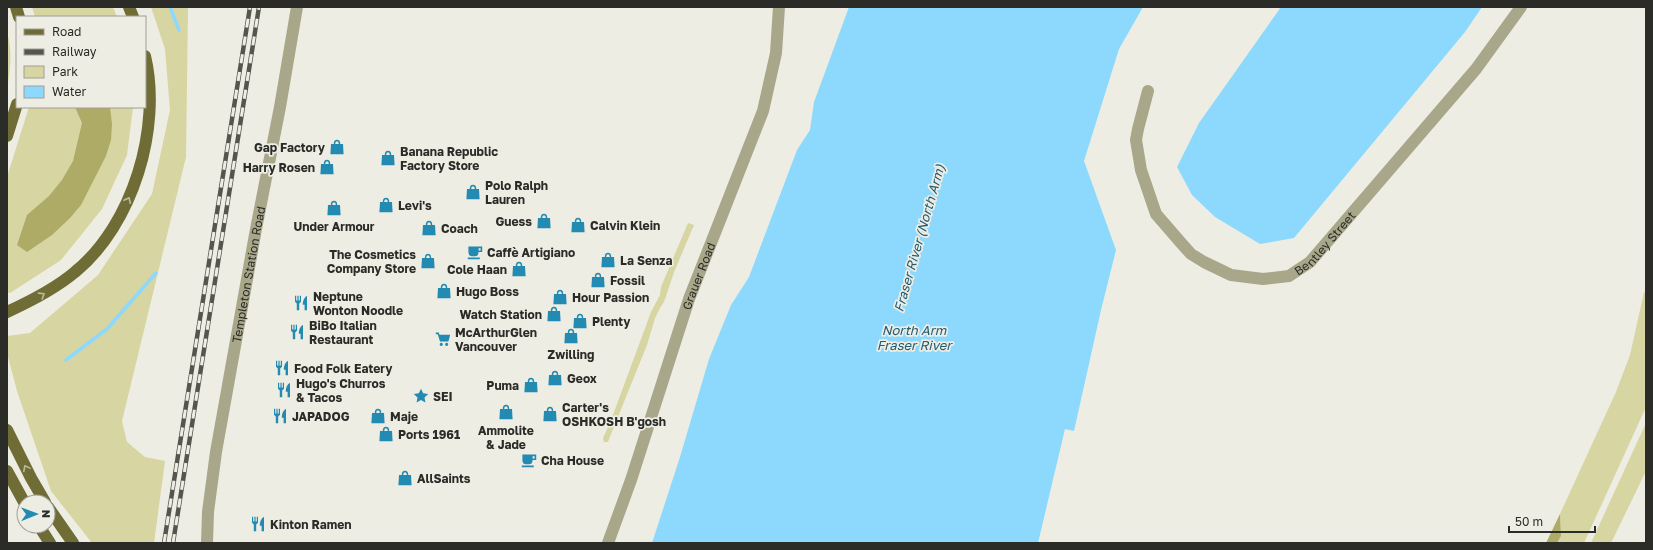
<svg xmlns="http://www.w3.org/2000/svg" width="1653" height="550" font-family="'Golos Text',sans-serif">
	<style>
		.green { fill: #d7d5a1 }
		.forest { fill: #aeab66 }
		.water { fill: #8dd9fe }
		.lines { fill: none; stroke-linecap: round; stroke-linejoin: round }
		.stream { stroke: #8dd9fe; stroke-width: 3.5 }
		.minor { stroke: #a8a78a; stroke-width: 12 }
		.major { stroke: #6f6d35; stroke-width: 12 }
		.rail-casing { stroke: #555550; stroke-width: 4.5 }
		.rail { stroke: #edede3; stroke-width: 3; stroke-dasharray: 9; stroke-linecap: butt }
		.oneway { stroke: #bbba9d }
		.labels { text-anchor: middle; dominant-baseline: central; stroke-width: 3.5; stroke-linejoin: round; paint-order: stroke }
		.poi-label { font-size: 12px; font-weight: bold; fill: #2b2b28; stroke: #edede3; text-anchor: start }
		.street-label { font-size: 12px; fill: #2b2b28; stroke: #edede3 }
		.water-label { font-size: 13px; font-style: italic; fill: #225c75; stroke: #edede3 }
	</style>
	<rect width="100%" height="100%" fill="#edede3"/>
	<!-- green -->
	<g class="green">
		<path d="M32 7H113L117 17H35Z"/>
		<path d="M151 7H188L186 157 122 421 127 442 145 457 165 461 154 543H92L51 491 17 391 7 353V336L30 333 98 275 152 194 170 110 165 49Z"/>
		<path d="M7 33C13 50 10 71 7 89Z"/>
		<path d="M29 107H133L127 155 102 209 61 260 10 293 7 292V177Z"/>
		<path d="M688 223 694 225 674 272 664 302 660 308 655 318 647 345 609 439 608 442H604L603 438 610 423 651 312 660 295 661 287Z"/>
		<path d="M1644 292 1646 293V407L1584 543H1557L1561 536 1560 514 1616 392 1630 355Z"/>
		<path d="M1646 423V471L1611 543H1591Z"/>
	</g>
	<!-- forest -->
	<g class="forest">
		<path d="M75 107H110L112 124 111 140 106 156 81 205 70 218 52 235 27 252 17 245 27 215 49 196 62 180 73 161 82 123Z"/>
		<path d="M1560 514 1561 536 1557 543H1546Z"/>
	</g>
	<!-- water -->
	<g class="water">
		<path d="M849 7H1143L1119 49 1084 161 1116 250 1101 310 1074 431 1065 429 1038 543H652L680 457 709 359 731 305 749 277 797 150 810 130 814 102Z"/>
		<path d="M1281 7H1482L1465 32 1294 238 1260 244 1215 217 1192 195 1177 167 1199 123Z"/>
	</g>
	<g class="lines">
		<!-- stream -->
		<g class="stream">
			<path d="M170 7 179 30"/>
			<path d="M66 360 107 329 156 273"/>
		</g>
		<!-- minor -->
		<g class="minor">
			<path id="s1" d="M1148 91 1138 129 1136 140 1141 170 1156 214 1182 244 1191 254 1204 262 1231 275 1263 279 1289 276 1310 262 1476 69 1521 7"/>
			<path id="s2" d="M207 543 208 512 216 452 256 229 280 107 297 7"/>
			<path id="s3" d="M608 543 631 480 689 299 763 111 776 53 779 7"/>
		</g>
		<!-- major -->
		<g class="major">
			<path d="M16 7 19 17"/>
			<path d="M129 7 133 17"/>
			<path d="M7 136 17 104"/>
			<path d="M7 312C31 301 55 289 75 272 133 225 162 127 145 56"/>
			<path d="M7 430 31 478 45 502"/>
			<path d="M7 471 24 502"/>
			<path d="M48 507 73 543"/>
			<path d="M39 526 50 543"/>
		</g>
		<!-- rail casing -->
		<g class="rail-casing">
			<g id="rail">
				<path d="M164 543 250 7"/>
				<path d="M173 543 259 7"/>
			</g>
		</g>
		<!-- rail -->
		<use href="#rail" class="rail"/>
	</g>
	<!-- one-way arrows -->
	<defs><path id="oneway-chevron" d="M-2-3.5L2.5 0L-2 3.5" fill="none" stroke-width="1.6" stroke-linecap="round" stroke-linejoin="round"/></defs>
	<g class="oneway">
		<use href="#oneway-chevron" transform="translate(128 200) rotate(-65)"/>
		<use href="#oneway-chevron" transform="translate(42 295) rotate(-32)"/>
		<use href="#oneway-chevron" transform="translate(26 468) rotate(-118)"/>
	</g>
	<!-- icons -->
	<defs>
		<g id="shop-bare" transform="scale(1.2)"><path d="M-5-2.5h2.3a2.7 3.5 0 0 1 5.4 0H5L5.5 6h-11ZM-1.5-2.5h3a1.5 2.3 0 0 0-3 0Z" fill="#238ab2" stroke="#edede3" stroke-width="2.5" paint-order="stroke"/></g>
		<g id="cafe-bare" transform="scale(1.2)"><path d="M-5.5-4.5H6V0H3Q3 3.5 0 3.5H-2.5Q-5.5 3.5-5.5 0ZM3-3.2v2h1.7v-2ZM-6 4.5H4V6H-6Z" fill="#238ab2" stroke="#edede3" stroke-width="2.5" paint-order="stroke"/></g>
		<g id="restaurant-bare" transform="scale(1.2)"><path d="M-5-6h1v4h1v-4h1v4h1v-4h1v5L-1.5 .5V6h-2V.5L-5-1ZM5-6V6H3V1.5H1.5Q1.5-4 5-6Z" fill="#238ab2" stroke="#edede3" stroke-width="2.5" paint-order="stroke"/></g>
		<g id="supermarket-bare" transform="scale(1.2)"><path d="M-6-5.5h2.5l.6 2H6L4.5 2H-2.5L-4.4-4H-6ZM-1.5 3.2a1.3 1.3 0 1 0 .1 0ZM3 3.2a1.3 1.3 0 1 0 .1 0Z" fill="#238ab2" stroke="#edede3" stroke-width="2.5" paint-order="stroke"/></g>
		<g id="sight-bare" transform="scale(1.2)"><path d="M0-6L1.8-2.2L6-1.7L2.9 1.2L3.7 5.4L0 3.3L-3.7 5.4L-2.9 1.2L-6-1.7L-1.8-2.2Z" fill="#238ab2" stroke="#edede3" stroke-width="2.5" paint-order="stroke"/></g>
	</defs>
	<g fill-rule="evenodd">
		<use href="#shop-bare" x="337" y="147"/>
		<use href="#shop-bare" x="388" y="158"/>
		<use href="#shop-bare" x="327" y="167"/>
		<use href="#shop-bare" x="473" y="192"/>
		<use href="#shop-bare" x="386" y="205"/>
		<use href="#shop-bare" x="334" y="208"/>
		<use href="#shop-bare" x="544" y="221"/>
		<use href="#shop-bare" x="578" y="225"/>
		<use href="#shop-bare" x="429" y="228"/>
		<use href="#cafe-bare" x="475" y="252"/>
		<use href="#shop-bare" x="608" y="260"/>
		<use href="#shop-bare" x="428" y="261"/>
		<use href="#shop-bare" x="519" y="269"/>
		<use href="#shop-bare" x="598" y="280"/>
		<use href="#shop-bare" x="444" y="291"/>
		<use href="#shop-bare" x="560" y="297"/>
		<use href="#restaurant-bare" x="301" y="303"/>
		<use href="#shop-bare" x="554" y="314"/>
		<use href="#shop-bare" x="580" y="321"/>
		<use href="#restaurant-bare" x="297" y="332"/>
		<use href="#shop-bare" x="571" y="336"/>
		<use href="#supermarket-bare" x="443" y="339"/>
		<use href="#restaurant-bare" x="282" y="368"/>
		<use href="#shop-bare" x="555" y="378"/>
		<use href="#shop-bare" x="531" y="385"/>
		<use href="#restaurant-bare" x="284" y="390"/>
		<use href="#sight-bare" x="421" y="396"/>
		<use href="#shop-bare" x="506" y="412"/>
		<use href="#shop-bare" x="550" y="414"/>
		<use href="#restaurant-bare" x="280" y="416"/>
		<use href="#shop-bare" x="378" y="416"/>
		<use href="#shop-bare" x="386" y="434"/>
		<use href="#cafe-bare" x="529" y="460"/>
		<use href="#shop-bare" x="405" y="478"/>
		<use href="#restaurant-bare" x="258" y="524"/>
	</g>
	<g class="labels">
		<!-- poi labels -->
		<g class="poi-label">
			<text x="325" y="147" text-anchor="end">Gap Factory</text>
			<text x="400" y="151">Banana Republic<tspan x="400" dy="14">Factory Store</tspan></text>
			<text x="315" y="167" text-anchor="end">Harry Rosen</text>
			<text x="485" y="185">Polo Ralph<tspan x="485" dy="14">Lauren</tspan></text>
			<text x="398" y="205">Levi's</text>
			<text x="532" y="221" text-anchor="end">Guess</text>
			<text x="590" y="225">Calvin Klein</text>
			<text x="334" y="226" text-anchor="middle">Under Armour</text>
			<text x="441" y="228">Coach</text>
			<text x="487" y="252">Caffè Artigiano</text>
			<text x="416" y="254" text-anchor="end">The Cosmetics<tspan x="416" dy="14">Company Store</tspan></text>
			<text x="620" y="260">La Senza</text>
			<text x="507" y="269" text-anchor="end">Cole Haan</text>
			<text x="610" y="280">Fossil</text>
			<text x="456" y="291">Hugo Boss</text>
			<text x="313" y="296">Neptune<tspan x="313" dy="14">Wonton Noodle</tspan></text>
			<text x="572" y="297">Hour Passion</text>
			<text x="542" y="314" text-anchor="end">Watch Station</text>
			<text x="592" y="321">Plenty</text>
			<text x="309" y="325">BiBo Italian<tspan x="309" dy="14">Restaurant</tspan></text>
			<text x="455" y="332">McArthurGlen<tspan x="455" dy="14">Vancouver</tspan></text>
			<text x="571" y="354" text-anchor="middle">Zwilling</text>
			<text x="294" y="368">Food Folk Eatery</text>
			<text x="567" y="378">Geox</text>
			<text x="296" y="383">Hugo's Churros<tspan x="296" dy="14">&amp; Tacos</tspan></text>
			<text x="519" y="385" text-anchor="end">Puma</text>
			<text x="433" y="396">SEI</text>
			<text x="562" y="407">Carter's<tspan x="562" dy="14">OSHKOSH B'gosh</tspan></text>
			<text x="292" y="416">JAPADOG</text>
			<text x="390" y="416">Maje</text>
			<text x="506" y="430" text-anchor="middle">Ammolite<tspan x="506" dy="14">&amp; Jade</tspan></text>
			<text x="398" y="434">Ports 1961</text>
			<text x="541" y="460">Cha House</text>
			<text x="417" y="478">AllSaints</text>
			<text x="270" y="524">Kinton Ramen</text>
		</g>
		<!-- street labels -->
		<g class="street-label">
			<text stroke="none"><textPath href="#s1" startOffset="333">Bentley Street</textPath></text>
			<text stroke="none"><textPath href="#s2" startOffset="272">Templeton Station Road</textPath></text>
			<text stroke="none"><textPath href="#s3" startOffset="282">Grauer Road</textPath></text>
		</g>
		<!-- water labels -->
		<g class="water-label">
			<text transform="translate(919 238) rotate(-74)">Fraser River (North Arm)</text>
			<text x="914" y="330">North Arm<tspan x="914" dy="15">Fraser River</tspan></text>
		</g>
	</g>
	<!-- border -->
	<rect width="1653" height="550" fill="none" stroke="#2b2b28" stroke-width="16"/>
	<!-- legend -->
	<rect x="16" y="16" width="130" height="92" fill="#edede3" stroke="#9f9f98"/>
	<rect x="24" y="29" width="20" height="6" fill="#6f6d35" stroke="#9f9f98"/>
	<text x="52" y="36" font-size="12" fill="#2b2b28">Road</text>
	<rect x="24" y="49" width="20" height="6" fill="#555550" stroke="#9f9f98"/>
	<text x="52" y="56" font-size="12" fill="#2b2b28">Railway</text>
	<rect x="24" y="66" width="20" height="12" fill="#d7d5a1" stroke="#9f9f98"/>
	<text x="52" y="76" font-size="12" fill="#2b2b28">Park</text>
	<rect x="24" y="86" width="20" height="12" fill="#8dd9fe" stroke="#9f9f98"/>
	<text x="52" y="96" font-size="12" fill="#2b2b28">Water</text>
	<!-- north arrow -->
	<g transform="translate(36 514) rotate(89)"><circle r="19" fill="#edede3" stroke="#9f9f98"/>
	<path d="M0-3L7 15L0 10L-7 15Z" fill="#238ab2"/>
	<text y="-6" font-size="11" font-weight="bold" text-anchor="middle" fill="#2b2b28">N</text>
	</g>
	<!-- scale -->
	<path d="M1509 526v6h86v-6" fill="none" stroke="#2b2b28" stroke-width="2"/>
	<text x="1515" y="526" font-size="12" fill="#2b2b28" stroke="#edede3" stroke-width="3" paint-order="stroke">50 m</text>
</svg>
